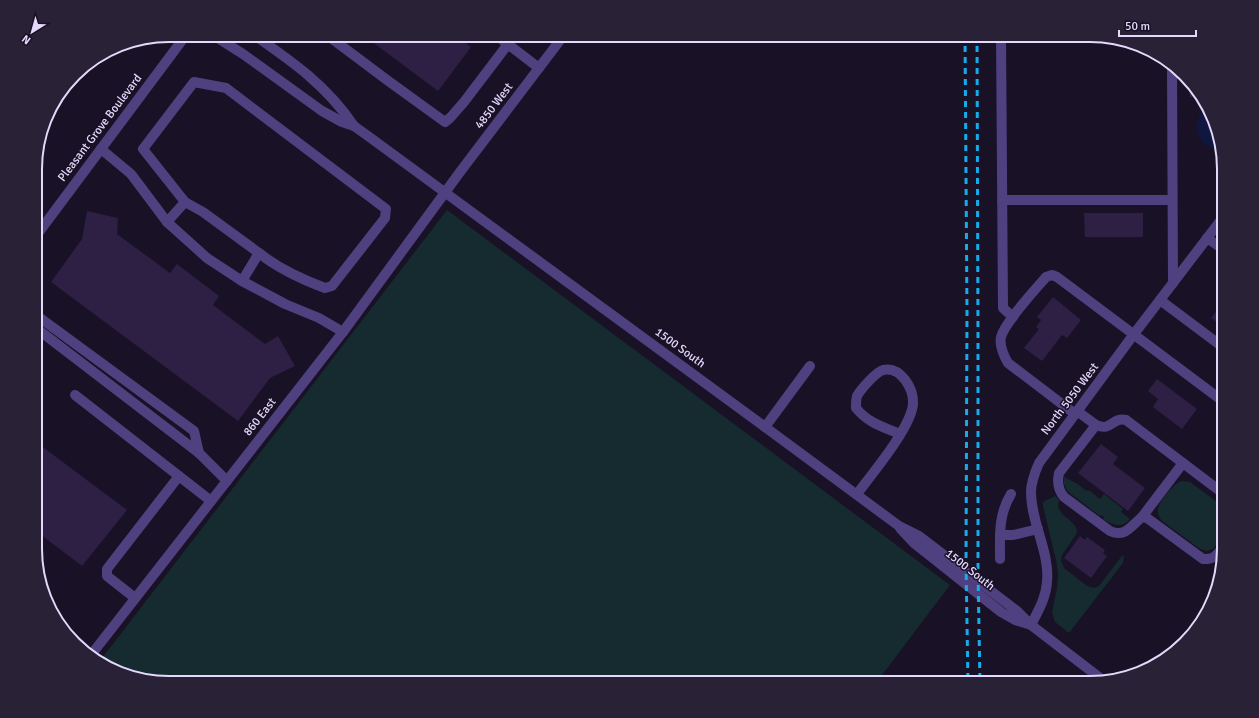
<svg xmlns="http://www.w3.org/2000/svg" width="1259" height="718" font-family="Signika,sans-serif">
	<style>
		.green { fill: #152b2f }
		.water { fill: #0f1741 }
		.building { fill: #2e1f45 }
		.lines { fill: none; stroke-linecap: round; stroke-linejoin: round }
		.minor { stroke: #4f4080; stroke-width: 10 }
		.rail { stroke: #15acec; stroke-width: 3; stroke-dasharray: 6 5; stroke-linecap: butt }
		.labels { text-anchor: middle; dominant-baseline: central; stroke-width: 3; stroke-linejoin: round; paint-order: stroke }
		.street-label { font-size: 12px; fill: #e4d9fc; stroke: #191125 }
		.rim { fill: none; stroke: #e4d9fc; stroke-width: 2 }
	</style>
	<rect width="100%" height="100%" fill="#191125"/>
	<!-- green -->
	<g class="green">
		<path d="M169 35 170 40 153 41 144 40Z"/>
		<path d="M447 210 950 585 876 683H169L102 665 99 662Z"/>
		<path d="M1064 477 1078 484 1085 490 1090 491 1100 499 1104 494 1123 509 1121 512 1130 519C1122 529 1112 525 1103 519L1104 517 1101 515 1100 516 1067 491 1064 484Z"/>
		<path d="M1181 481 1190 482 1224 507V536L1213 549 1206 551 1200 549 1162 521C1159 517 1157 514 1158 509 1159 501 1174 484 1181 481Z"/>
		<path d="M1055 496 1059 500C1054 517 1078 519 1077 533L1062 555 1061 561 1063 565 1064 568 1087 586 1094 588 1099 586 1121 557 1124 555 1123 563 1069 633 1055 622 1052 612 1057 588 1058 574 1056 560 1043 506V502Z"/>
	</g>
	<!-- water -->
	<path class="water" d="M1206 108V109L1220 149C1198 150 1189 121 1206 108Z"/>
	<!-- building -->
	<g class="building">
		<path d="M363 35H455L471 47 438 91Z"/>
		<path d="M1189 83 1202 95V97H1190Z"/>
		<path d="M87 211 118 218 117 234 170 273 177 264 219 296 213 305 265 344 278 336 295 366 270 378 238 421 51 282 82 239Z"/>
		<path d="M1084 213H1143V237H1085Z"/>
		<path d="M1053 297 1081 320 1067 338 1062 335 1042 361 1024 348 1039 329 1036 327 1041 320 1037 317Z"/>
		<path d="M1224 301V327L1211 318Z"/>
		<path d="M1157 379 1197 409 1182 429 1153 407 1158 399 1148 391Z"/>
		<path d="M36 442 127 510 82 566 36 531Z"/>
		<path d="M1101 444 1118 457 1113 464 1145 488 1128 511 1078 473Z"/>
		<path d="M1080 536 1085 540 1087 537 1105 550 1103 553 1107 556 1091 578 1064 558Z"/>
	</g>
	<g class="lines">
		<!-- minor -->
		<g class="minor">
			<path d="M213 35 243 54 322 111 342 122 354 126 368 136 765 427 899 526 919 536 1017 611 1031 625 1104 681"/>
			<path d="M254 35C293 62 327 86 354 126"/>
			<path d="M327 35 387 80 445 122 450 118 464 102 508 44"/>
			<path d="M496 35 539 68"/>
			<path d="M1001 35 1003 308 1013 317"/>
			<path d="M1172 67 1173 283"/>
			<path d="M101 149 131 174 167 222 207 258 242 281 285 304 319 318 343 332"/>
			<path d="M1002 200H1172"/>
			<path d="M185 202 203 212 259 253"/>
			<path d="M167 222 185 202 143 149 194 82 226 88 386 209 385 218 332 286 325 288C301 279 279 269 259 253L242 281"/>
			<path d="M36 236 186 35"/>
			<path d="M1207 238 1224 250"/>
			<path d="M1160 300 1224 348"/>
			<path d="M36 315 194 431 199 453 227 481"/>
			<path d="M36 328 199 453"/>
			<path d="M75 395 211 501"/>
			<path d="M1077 411 1096 425 1059 473C1057 482 1058 490 1064 497L1110 531C1125 538 1131 526 1142 517L1147 518 1203 559C1215 560 1217 554 1224 546"/>
			<path d="M1075 414 1008 363C1004 356 999 346 1001 337 1005 322 1035 290 1046 277L1052 275 1057 277 1224 402"/>
			<path d="M1096 425C1112 432 1111 417 1126 420L1224 494"/>
			<path d="M765 427 810 366"/>
			<path d="M857 494C871 475 911 428 913 404 914 389 901 366 883 370 876 372 861 389 857 396 856 399 856 404 856 408 868 423 883 427 900 434"/>
			<path d="M1142 517 1183 463"/>
			<path d="M900 528 914 543 1001 612 1015 620 1028 624"/>
			<path d="M1000 535H1013L1038 529"/>
			<path d="M1000 559C1000 536 998 515 1011 494"/>
			<path d="M135 598 107 576V569L179 476"/>
			<path d="M1031 625C1038 611 1046 598 1047 582 1050 552 1031 523 1031 492 1031 482 1035 472 1039 463L1134 334 1224 216"/>
			<path d="M91 655 343 332 460 172 564 35"/>
		</g>
		<!-- rail -->
		<g class="rail">
			<path d="M965 35 967 313 966 564 968 683"/>
			<path d="M977 35 978 338V573L980 683"/>
		</g>
	</g>
	<g class="labels">
		<!-- street labels -->
		<g class="street-label">
			<text transform="translate(494 106) rotate(-53)">4850 West</text>
			<text transform="translate(100 128) rotate(-53)">Pleasant Grove Boulevard</text>
			<text transform="translate(680 348) rotate(36)">1500 South</text>
			<text transform="translate(1070 399) rotate(-53)">North 5050 West</text>
			<text transform="translate(260 417) rotate(-52)">860 East</text>
			<text transform="translate(970 570) rotate(38)">1500 South</text>
		</g>
	</g>
	<!-- crop -->
	<path d="M0 0H1259V718H0ZM169 42H1090A127 127 0 0 1 1217 169V549A127 127 0 0 1 1090 676H169A127 127 0 0 1 42 549V169A127 127 0 0 1 169 42Z" fill="#292136" fill-rule="evenodd"/>
	<path class="rim" d="M169 42H1090A127 127 0 0 1 1217 169V549A127 127 0 0 1 1090 676H169A127 127 0 0 1 42 549V169A127 127 0 0 1 169 42Z"/>
	<!-- north arrow -->
	<g transform="translate(32 32) rotate(217)" stroke="#191125" stroke-width="3" paint-order="stroke">
	<path d="M0-3L7 15L0 10L-7 15Z" fill="#e4d9fc"/>
	<text y="-6" font-size="11" font-weight="bold" text-anchor="middle" fill="#e4d9fc">N</text>
	</g>
	<!-- scale -->
	<path d="M1119 30v6h77v-6" fill="none" stroke="#e4d9fc" stroke-width="2"/>
	<text x="1125" y="30" font-size="12" fill="#e4d9fc" stroke="#191125" stroke-width="3" paint-order="stroke">50 m</text>
</svg>
